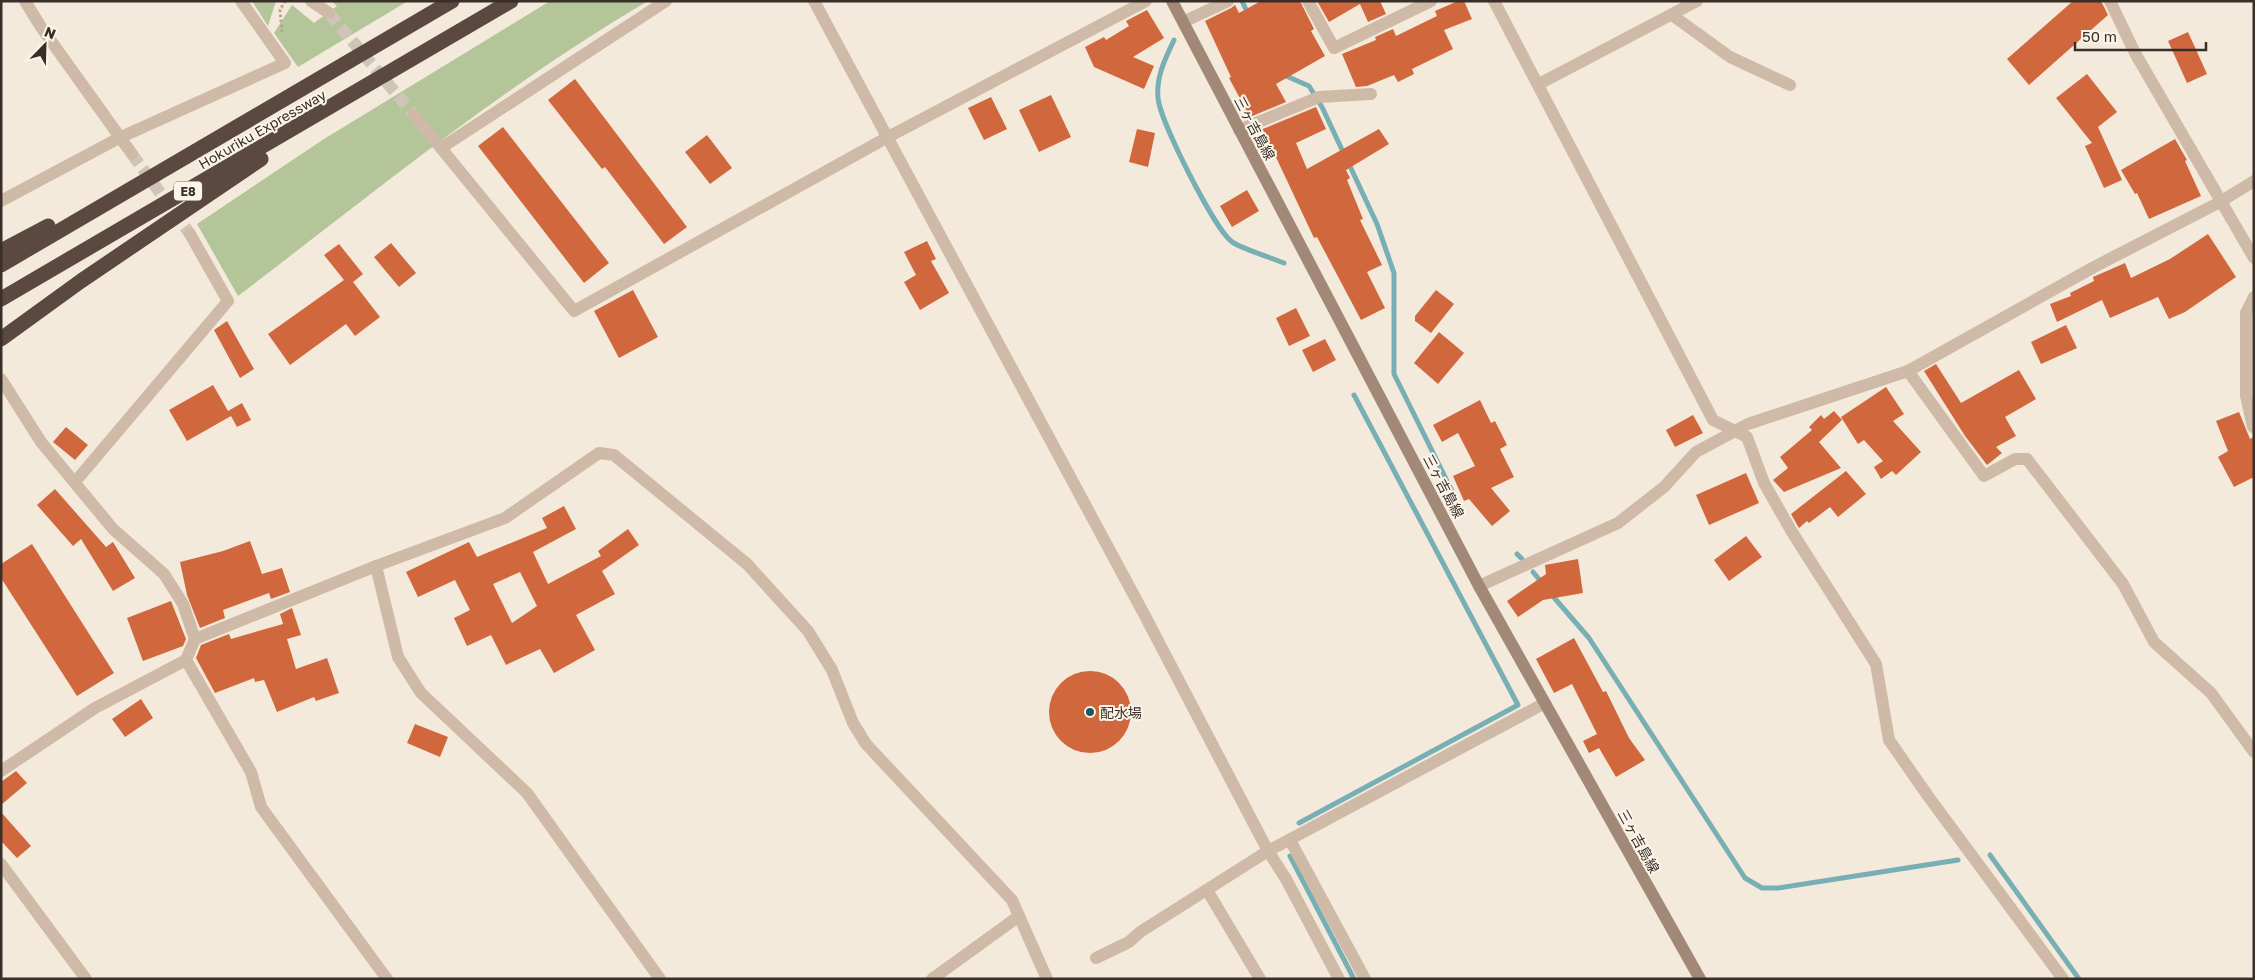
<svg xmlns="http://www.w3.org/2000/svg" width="2255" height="980" font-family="'Golos Text','Noto Sans JP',sans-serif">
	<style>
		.green { fill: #b5c59a }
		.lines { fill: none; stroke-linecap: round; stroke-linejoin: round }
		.stream { stroke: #78afb4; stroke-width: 5 }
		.building { fill: #d1673d; fill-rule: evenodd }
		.street-tunnel { stroke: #cfc4b8; stroke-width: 12; stroke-dasharray: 12 6; stroke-linecap: butt }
		.path { stroke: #baa490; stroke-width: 3; stroke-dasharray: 2.5 2.5; stroke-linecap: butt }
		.street { stroke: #cebaa6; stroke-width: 12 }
		.secondary { stroke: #a28877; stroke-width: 12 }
		.highway { stroke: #5b483e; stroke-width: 15 }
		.poi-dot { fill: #19585f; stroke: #fbf4e9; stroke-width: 2 }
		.labels { text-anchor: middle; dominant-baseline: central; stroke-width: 4; stroke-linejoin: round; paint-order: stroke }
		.shield { fill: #fbf4e9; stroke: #736962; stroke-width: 1 }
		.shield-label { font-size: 12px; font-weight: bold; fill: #392e28 }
		.street-label { font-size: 14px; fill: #392e28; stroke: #fbf4e9 }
		.poi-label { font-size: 14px; fill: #392e28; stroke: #fbf4e9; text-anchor: start }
	</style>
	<rect width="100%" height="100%" fill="#f4eadc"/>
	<!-- green -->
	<g class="green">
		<path d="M252 1H276L268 26Z"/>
		<path d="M331 1H408L298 67 274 33 292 5 314 23 337 6Z"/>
		<path d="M550 1H648C503 86 372 194 238 296L197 224 324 139Z"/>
	</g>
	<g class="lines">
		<!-- stream -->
		<g class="stream">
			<path d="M1242 1 1248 14"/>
			<path d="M1174 40C1165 59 1156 77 1158 98 1160 121 1213 226 1231 241 1239 248 1272 258 1284 263"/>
			<path d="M1284 75 1309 86 1322 107 1344 154"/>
			<path d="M1348 162 1377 224 1394 273V374L1454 495"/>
			<path d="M1517 554 1522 559"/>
			<path d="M1533 572 1543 584"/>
			<path d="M1551 594 1589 638 1745 878 1762 888H1778L1958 860"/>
			<path d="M1299 823 1518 705 1354 395"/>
			<path d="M1990 855 2079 979"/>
			<path d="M1290 856 1354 979"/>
		</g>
	</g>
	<!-- building -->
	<g class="building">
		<path d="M1261 1H1300L1314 29 1311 31 1325 56 1276 84 1286 102 1250 117 1229 78 1231 77 1205 21 1231 8 1235 5 1239 13Z"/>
		<path d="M1317 1H1380L1386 14 1368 22 1360 4 1329 22Z"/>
		<path d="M1458 1H1464L1472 19 1444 30 1453 49 1412 69 1414 74 1398 82 1394 75 1367 86 1356 87 1342 54 1376 40 1375 37 1393 29 1396 36 1437 16 1435 11Z"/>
		<path d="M2073 1H2101L2108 15 2029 85 2007 59Z"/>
		<path d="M1147 10 1164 38 1133 57 1154 66 1144 89 1094 67 1085 47 1104 37 1106 40 1129 26 1126 21Z"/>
		<path d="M2188 32 2207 74 2187 83 2168 41Z"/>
		<path d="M2087 74 2117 112 2098 127 2122 180 2104 188 2085 146 2092 143 2056 98Z"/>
		<path d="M575 79 687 227 664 244 605 167 602 169 548 100Z"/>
		<path d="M1051 95 1071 137 1039 152 1019 110Z"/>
		<path d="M991 97 1007 129 984 140 968 108Z"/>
		<path d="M1316 107 1326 129 1296 143 1307 169 1379 129 1389 144 1346 170 1350 178 1347 180 1363 219 1360 220 1382 265 1367 272 1385 308 1361 320 1317 237 1314 238 1274 153 1270 155 1258 131Z"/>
		<path d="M503 127 609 263 584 283 478 146Z"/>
		<path d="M1137 129 1155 133 1148 167 1129 162Z"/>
		<path d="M707 135 732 168 710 184 685 152Z"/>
		<path d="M2175 139 2187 160 2185 161 2201 196 2149 219 2137 193 2135 194 2121 170Z"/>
		<path d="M1247 190 1259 211 1232 227 1220 206Z"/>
		<path d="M2208 234 2236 277 2185 312 2169 319 2158 297 2110 318 2102 300 2057 322 2050 304 2071 296 2070 293 2094 281 2093 277 2125 263 2131 278 2170 259Z"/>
		<path d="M927 241 936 259 931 261 949 293 920 310 904 282 916 275 904 252Z"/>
		<path d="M391 243 416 273 399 287 374 257Z"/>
		<path d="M339 244 363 274 353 282 380 317 355 336 346 324 290 365 268 334 344 280 324 255Z"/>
		<path d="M633 290 658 337 619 358 594 311Z"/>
		<path d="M1436 290 1454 304 1431 333 1415 321V316Z"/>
		<path d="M1296 308 1310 336 1289 346 1276 318Z"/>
		<path d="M227 321 254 369 240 378 214 330Z"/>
		<path d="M2066 325 2077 348 2041 364 2031 342Z"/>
		<path d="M1439 332 1464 353 1438 384 1414 363Z"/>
		<path d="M1325 339 1336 360 1313 372 1302 350Z"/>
		<path d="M1936 364 1961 403 2019 370 2036 399 2005 417 2016 436 1996 447 2002 453 1987 465 1965 436 1924 371Z"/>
		<path d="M213 385 228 411 242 403 251 420 237 427 231 416 187 441 169 410Z"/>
		<path d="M1886 387 1904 414 1893 421 1921 452 1896 475 1892 471 1881 479 1874 467 1883 461 1864 440 1858 444 1841 417Z"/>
		<path d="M1480 400 1491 423 1495 421 1507 445 1500 449 1514 477 1491 488 1510 511 1492 526 1469 499 1464 501 1453 476 1475 466 1458 433 1442 442 1433 425Z"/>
		<path d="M1834 411 1842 420 1819 442 1841 468 1784 492 1773 480 1788 468 1780 457 1812 430 1809 427 1821 415 1824 419Z"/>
		<path d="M2239 412 2250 439 2254 437V477L2234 487 2218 457 2228 451 2216 421Z"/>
		<path d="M1693 415 1703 433 1675 447 1666 430Z"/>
		<path d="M66 427 88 445 75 460 53 442Z"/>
		<path d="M1846 471 1866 494 1838 517 1830 507 1809 523 1807 521 1799 528 1791 514Z"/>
		<path d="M1746 473 1759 503 1709 525 1696 495Z"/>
		<path d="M55 489 106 547 113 542 135 578 113 591 81 539 73 546 37 505Z"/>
		<path d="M564 506 576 529 533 552 548 584 601 556 598 551 628 529 639 545 602 571 615 594 576 615 595 650 554 673 540 649 506 665 491 635 467 646 454 618 470 610 455 580 418 597 406 572 469 542 477 557 547 528 542 518ZM520 572 537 606 512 623 493 584Z"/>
		<path d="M1746 536 1762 557 1729 581 1714 560Z"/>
		<path d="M250 541 262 574 282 568 290 592 271 599 269 593 223 610 225 618 200 628 187 595 180 562 223 551Z"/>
		<path d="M32 544 114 673 77 696 1 578V564Z"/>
		<path d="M1578 559 1583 593 1543 600 1518 617 1507 601 1546 574 1545 565Z"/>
		<path d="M171 601 186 639 183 646 143 661 127 618Z"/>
		<path d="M292 608 301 635 287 639 296 669 327 658 339 693 316 701 314 697 277 712 264 680 255 682 254 678 215 693 196 658 201 645 229 634 231 639 283 624 280 614Z"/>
		<path d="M1574 638 1603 692 1606 691 1629 738 1645 760 1616 777 1599 748 1589 753 1583 741 1597 734 1572 684 1554 693 1536 659Z"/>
		<circle cx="1090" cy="712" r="41"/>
		<path d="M141 699 153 718 125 737 112 719Z"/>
		<path d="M415 724 448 737 440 757 407 743Z"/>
		<path d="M16 771 27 783 1 805V782Z"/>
		<path d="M1 812 31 846 17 858 1 841Z"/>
	</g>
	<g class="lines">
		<!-- street-tunnel -->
		<g class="street-tunnel">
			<path d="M329 13 414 115"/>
			<path d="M132 154 190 234"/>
		</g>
		<!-- path -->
		<path class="path" d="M282 32 280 10 285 1"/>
		<!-- street -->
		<g class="street">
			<path d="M25 1 41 27 132 154"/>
			<path d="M311 1 329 13"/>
			<path d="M814 1 1144 614 1268 851 1286 879 1339 979"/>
			<path d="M1308 1 1334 48 1431 1"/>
			<path d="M1494 1 1713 420 1747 437 1764 483 1792 532 1876 664 1889 740 1928 796 2063 979"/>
			<path d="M2110 1 2135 53 2254 258"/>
			<path d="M1672 15 1730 57 1790 85"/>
			<path d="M1183 22 1228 1"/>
			<path d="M1539 84 1697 1"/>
			<path d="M414 115 574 311 888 137 1146 1"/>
			<path d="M1239 130 1319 97 1371 94"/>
			<path d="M441 148 666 1"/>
			<path d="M1 201 119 138 285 63 241 1"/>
			<path d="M1908 371 1984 476 2015 459H2027L2123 584 2154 642 2211 693 2254 752"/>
			<path d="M1 379 41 442 113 529 164 574 183 604 195 639 186 660 95 708 1 771"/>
			<path d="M2253 427 2246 396V313L2254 297"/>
			<path d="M75 482 228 301 190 234"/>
			<path d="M376 566 398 657 421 693 527 793 660 979"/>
			<path d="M1479 586 1618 523 1664 487 1696 452 1748 424 1908 371 2094 267 2220 202 2254 181"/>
			<path d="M195 639 376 566 505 518 599 453 614 455 747 564 808 631 832 670 853 723 866 744 1012 900 1019 916 932 979"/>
			<path d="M186 660 251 772 261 807 387 979"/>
			<path d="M1290 840 1365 979"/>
			<path d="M1 864 86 979"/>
			<path d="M1207 890 1260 979"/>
			<path d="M1019 916 1047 979"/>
			<path d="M1096 958 1129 942 1140 932 1268 851 1545 703"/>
		</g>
		<!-- secondary -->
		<path class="secondary" d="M1172 1 1479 586 1700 979"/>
		<!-- highway -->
		<g class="highway">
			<path d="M1 251 48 226"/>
			<path d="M1 265 452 1"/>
			<path d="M1 299 511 1"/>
			<path d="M1 339 81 281 261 159"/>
		</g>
	</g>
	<!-- markers -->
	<circle class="poi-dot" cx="1090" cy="712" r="5"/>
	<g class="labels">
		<!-- shield labels -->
		<rect class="shield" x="174" y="181.5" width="28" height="19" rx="4"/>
		<g class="shield-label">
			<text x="188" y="191">E8</text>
		</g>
		<!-- street labels -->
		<g class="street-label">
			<text transform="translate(1255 128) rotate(62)">三ヶ吉島線</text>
			<text transform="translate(262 129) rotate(-30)">Hokuriku Expressway</text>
			<text transform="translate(1444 486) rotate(62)">三ヶ吉島線</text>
			<text transform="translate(1639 841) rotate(61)">三ヶ吉島線</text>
		</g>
		<!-- poi labels -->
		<g class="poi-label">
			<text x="1100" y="712">配水場</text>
		</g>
	</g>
	<!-- border -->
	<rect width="2255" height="980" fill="none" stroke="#392e28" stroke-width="5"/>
	<!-- north arrow -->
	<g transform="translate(45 45) rotate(23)" stroke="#fbf4e9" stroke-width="4" paint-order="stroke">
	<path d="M0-4L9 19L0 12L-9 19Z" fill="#392e28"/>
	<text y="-8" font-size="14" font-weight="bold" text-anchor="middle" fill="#392e28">N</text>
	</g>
	<!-- scale -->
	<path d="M2075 42v8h131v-8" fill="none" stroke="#392e28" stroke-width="2.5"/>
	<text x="2082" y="42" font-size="15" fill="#392e28" stroke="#fbf4e9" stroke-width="4" paint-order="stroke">50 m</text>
</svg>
